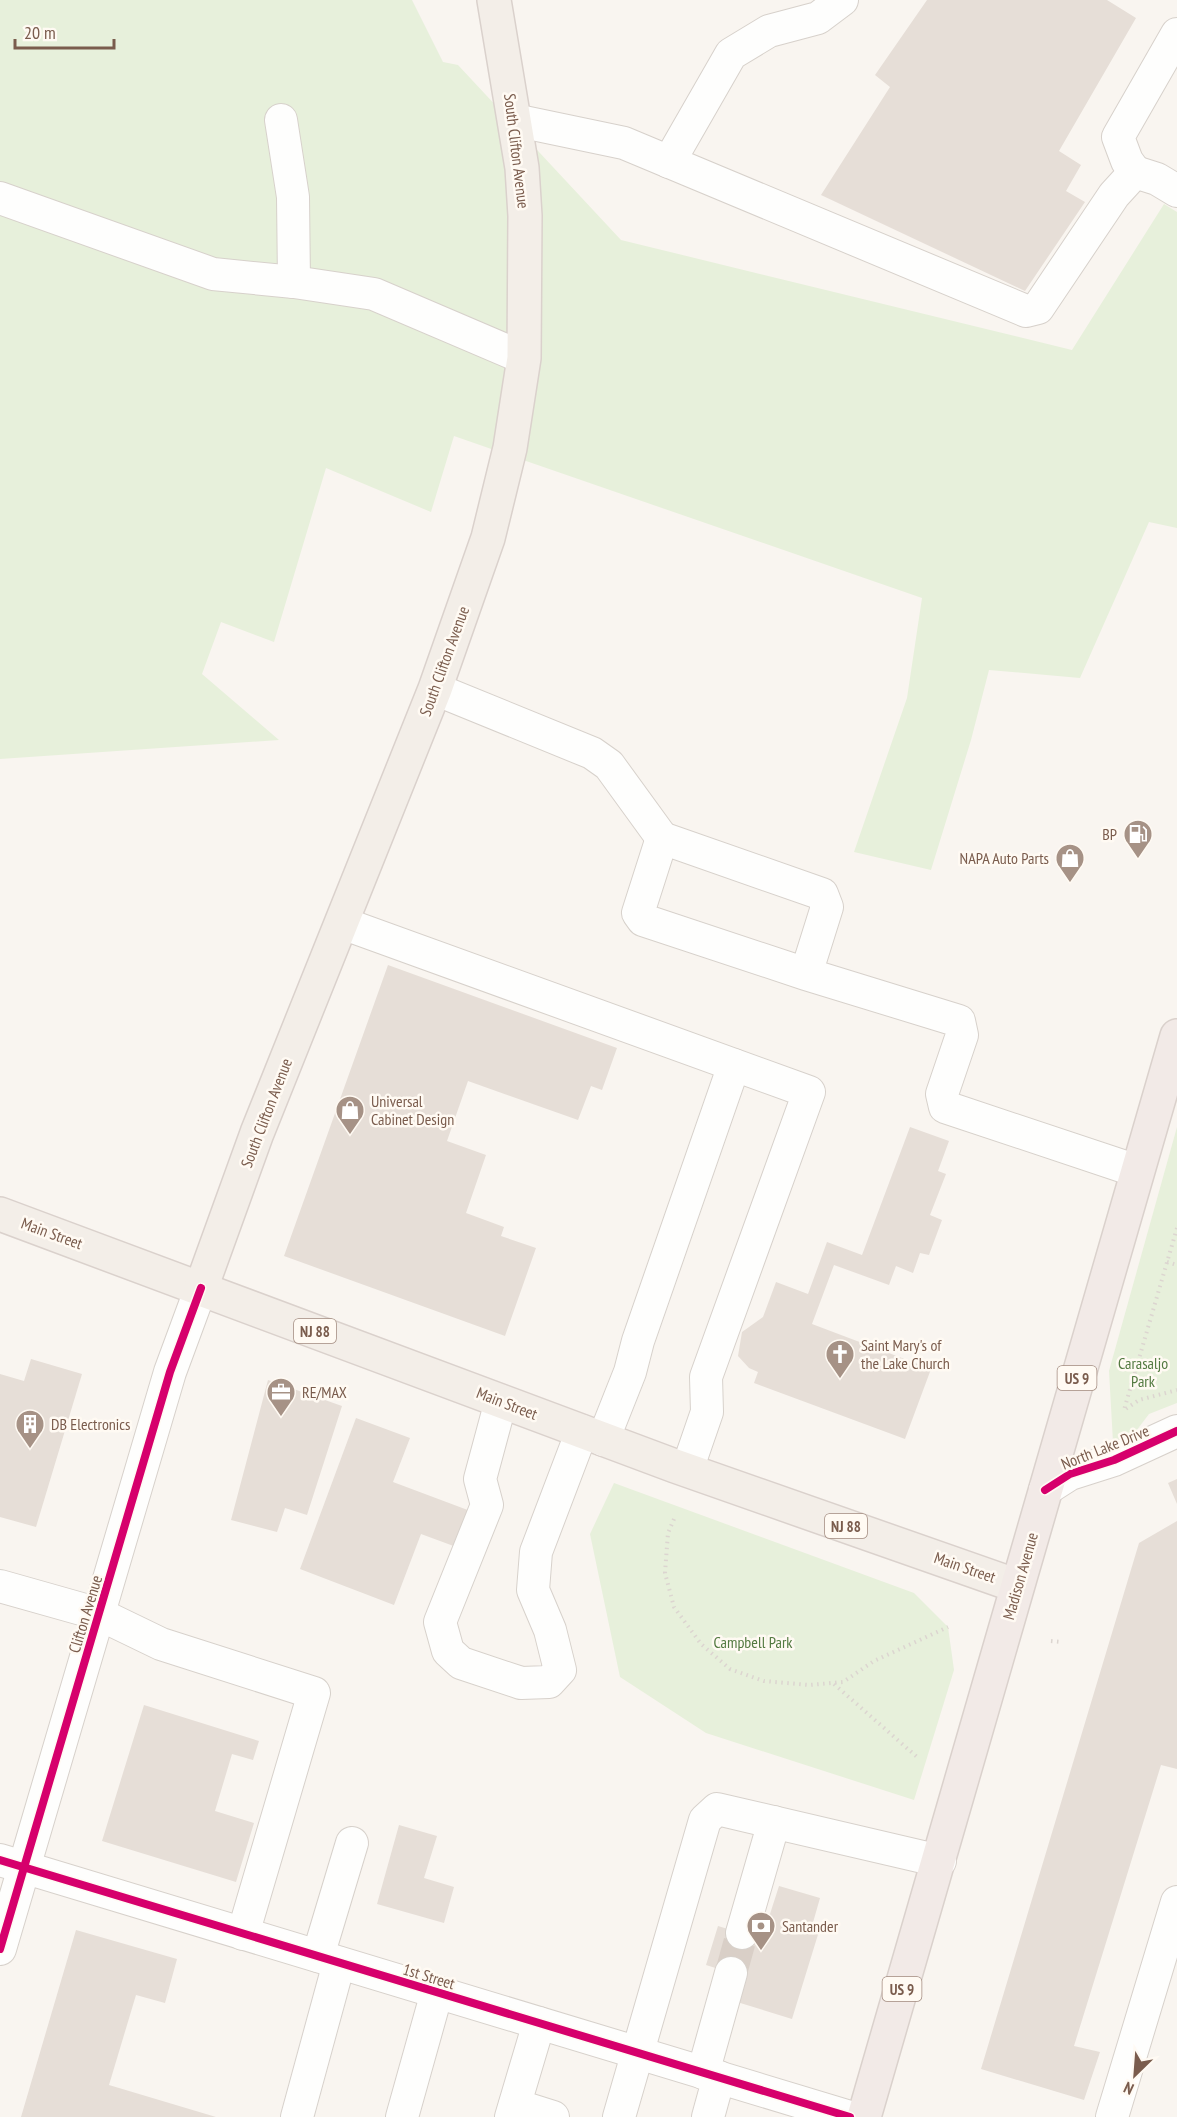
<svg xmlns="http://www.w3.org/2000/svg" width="1177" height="2117" font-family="'PT Sans Narrow',sans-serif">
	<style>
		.green { fill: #e7f0db }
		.building { fill: #e6ded7 }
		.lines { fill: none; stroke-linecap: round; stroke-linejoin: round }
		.minor-tunnel { stroke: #d9cfc7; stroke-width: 32; stroke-dasharray: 32 16; stroke-linecap: butt }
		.minor-casing { stroke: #d7d1cb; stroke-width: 34 }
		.major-casing { stroke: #dad1cc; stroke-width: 36 }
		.highway-casing { stroke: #dad1cc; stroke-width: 36 }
		.path { stroke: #dcd5d0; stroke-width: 4; stroke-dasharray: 1.5 4.5; stroke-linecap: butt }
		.minor { stroke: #fefefd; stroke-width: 32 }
		.major { stroke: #f3eee8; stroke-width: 33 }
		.highway { stroke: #f2eae7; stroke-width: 33 }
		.cycleway-casing { stroke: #fffaf3; stroke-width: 11 }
		.cycleway { stroke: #d6006c; stroke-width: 8 }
		.labels { text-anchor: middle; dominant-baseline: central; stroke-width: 5; stroke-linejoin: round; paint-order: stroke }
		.shield { fill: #fffaf3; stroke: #a28b7f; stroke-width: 1.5 }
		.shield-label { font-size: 15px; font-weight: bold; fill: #7a5c4d }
		.street-label { font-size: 16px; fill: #7a5c4d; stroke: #fffaf3 }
		.poi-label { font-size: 16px; fill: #7a5c4d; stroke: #fffaf3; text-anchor: start }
		.park-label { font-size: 16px; fill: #537a41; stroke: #fffaf3 }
	</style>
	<rect width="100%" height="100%" fill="#f9f5f0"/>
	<!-- green -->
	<g class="green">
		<path d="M0 0H412L443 62 458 65 621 240 1072 350 1164 204 1177 212V528L1149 522 1080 678 989 670 971 740 931 870 854 852 907 698 922 598 454 436 431 512 326 468 274 642 221 622 202 674 279 740 0 759Z"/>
		<path d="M1177 1127V1403L1149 1414 1114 1460 1109 1371Z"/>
		<path d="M614 1483 914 1593 948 1627 954 1670 914 1800 706 1733 620 1677 590 1534Z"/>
	</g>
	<!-- building -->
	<g class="building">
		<path d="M927 0H1107L1136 18 1059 151 1081 165 1066 191 1085 202 1025 291 821 195 890 87 875 75Z"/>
		<path d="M388 965 617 1048 602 1090 591 1086 578 1120 468 1081 447 1141 486 1155 466 1213 504 1227 501 1236 536 1248 505 1336 284 1256Z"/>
		<path d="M910 1127 949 1141 938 1171 946 1174 930 1215 942 1220 929 1255 920 1253 913 1273 896 1266 889 1285 834 1265 812 1324 931 1369 905 1439 754 1383 758 1372 749 1368 738 1356 742 1332 763 1317 776 1282 808 1294 827 1242 862 1255Z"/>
		<path d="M31 1359 82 1374 36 1527 0 1517V1374L24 1381Z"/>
		<path d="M268 1380 342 1406 307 1515 285 1508 277 1532 231 1520Z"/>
		<path d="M356 1418 410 1438 393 1482 473 1512 459 1548 421 1534 394 1605 300 1569Z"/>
		<path d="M1177 1479V1504L1168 1483Z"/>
		<path d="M1177 1521V1769L1161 1765 1074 2046 1100 2052 1084 2100 981 2069 1139 1543Z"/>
		<path d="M144 1705 259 1741 253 1760 232 1754 215 1811 254 1823 236 1882 102 1841Z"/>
		<path d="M399 1825 437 1836 424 1878 454 1887 444 1923 377 1904Z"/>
		<path d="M779 1886 820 1898 812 1926 820 1928 792 2019 737 2002 744 1977 706 1965 718 1926 757 1938 764 1913 770 1914Z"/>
		<path d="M76 1930 177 1959 165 2003 136 1995 109 2085 216 2117H21Z"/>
	</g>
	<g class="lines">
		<!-- minor-tunnel -->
		<path class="minor-tunnel" d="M731 1973 742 1933"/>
		<!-- minor casing -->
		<g class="minor-casing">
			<g id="minor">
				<path d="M281 120 293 197 294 282"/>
				<path d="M514 120 624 143 1026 311 1038 308 1114 195 1135 172 1157 179 1177 191"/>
				<path d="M669 162 731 54 769 31 818 18 842 0"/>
				<path d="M1135 172 1127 161 1118 137 1177 34"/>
				<path d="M0 198 213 274 294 282 374 294 524 358"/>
				<path d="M435 689 592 753 609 765 662 838"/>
				<path d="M342 923 809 1092 706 1377 707 1412 687 1470"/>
				<path d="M806 974 827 907 822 894 662 838 638 913 643 920 806 974 959 1021 962 1035 942 1094 945 1107 1137 1171"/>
				<path d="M501 1401 480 1479 487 1505 440 1622 448 1651 461 1663 521 1683 549 1682 560 1670 550 1630 533 1590 536 1552 582 1431"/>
				<path d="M603 1440 630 1372 638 1341 734 1065"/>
				<path d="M1045 1490 1070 1474 1114 1460 1177 1431"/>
				<path d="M0 1586 99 1614 161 1644 314 1693 243 1934"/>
				<path d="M0 1860 850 2117"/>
				<path d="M742 1933 774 1822"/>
				<path d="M0 1949 170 1372 201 1288"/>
				<path d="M318 1956 352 1843"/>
				<path d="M703 2073 731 1973"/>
				<path d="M515 2105 553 2117"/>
				<path d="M297 2117 339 1963"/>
				<path d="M402 2117 437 1992"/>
				<path d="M511 2117 539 2023"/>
				<path d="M619 2117 705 1820 717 1809 940 1861"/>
				<path d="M708 2117 719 2077"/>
				<path d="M1112 2117 1177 1902"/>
			</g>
		</g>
		<!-- major casing -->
		<g class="major-casing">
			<g id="major">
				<path d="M0 1214 675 1466 1017 1586"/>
				<path d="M201 1288 257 1133 435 689 488 538 510 448 524 358 525 216 522 168 494 0"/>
			</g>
		</g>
		<!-- highway casing -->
		<g class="highway-casing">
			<path id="highway" d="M864 2117C971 1757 1070 1396 1177 1036"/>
		</g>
		<!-- path -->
		<g class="path">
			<path d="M1177 1228 1124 1410 1139 1400 1177 1390"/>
			<path d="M1167 1262 1177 1265"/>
			<path d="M674 1519 668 1533 665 1573 674 1607 701 1644 730 1669 764 1681 809 1685 843 1682 874 1661 948 1627"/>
			<path d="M1051 1641 1061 1642"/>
			<path d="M834 1684 917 1757"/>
		</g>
		<!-- minor -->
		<use href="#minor" class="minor"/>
		<!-- major -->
		<use href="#major" class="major"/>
		<!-- highway -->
		<use href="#highway" class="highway"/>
		<!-- cycleway casing -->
		<g class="cycleway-casing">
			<g id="cycleway">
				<path d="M1045 1490 1070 1474 1114 1460 1177 1431"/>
				<path d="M0 1860 850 2117"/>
				<path d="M0 1949 170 1372 201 1288"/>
			</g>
		</g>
		<!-- cycleway -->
		<use href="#cycleway" class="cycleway"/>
	</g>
	<!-- icons -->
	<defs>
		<g id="fuel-pin" transform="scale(1.5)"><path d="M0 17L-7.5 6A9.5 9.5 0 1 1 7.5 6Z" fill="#a69286" stroke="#fffaf3"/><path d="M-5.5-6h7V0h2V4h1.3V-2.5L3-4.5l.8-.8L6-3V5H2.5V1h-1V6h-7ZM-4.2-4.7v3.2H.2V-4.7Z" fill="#fff"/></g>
		<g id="shop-pin" transform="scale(1.5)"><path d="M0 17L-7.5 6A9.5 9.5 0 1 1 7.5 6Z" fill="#a69286" stroke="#fffaf3"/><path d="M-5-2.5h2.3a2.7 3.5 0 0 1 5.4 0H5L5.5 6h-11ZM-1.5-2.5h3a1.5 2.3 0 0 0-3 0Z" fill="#fff"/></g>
		<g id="church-pin" transform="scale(1.5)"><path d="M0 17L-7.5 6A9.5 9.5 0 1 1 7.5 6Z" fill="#a69286" stroke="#fffaf3"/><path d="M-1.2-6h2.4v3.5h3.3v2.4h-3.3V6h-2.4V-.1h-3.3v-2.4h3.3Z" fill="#fff"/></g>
		<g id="office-pin" transform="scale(1.5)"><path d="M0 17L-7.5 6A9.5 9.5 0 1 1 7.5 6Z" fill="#a69286" stroke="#fffaf3"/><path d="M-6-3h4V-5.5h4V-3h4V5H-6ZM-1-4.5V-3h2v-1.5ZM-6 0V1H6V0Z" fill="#fff"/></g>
		<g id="building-pin" transform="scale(1.5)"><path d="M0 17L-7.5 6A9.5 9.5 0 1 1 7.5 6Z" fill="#a69286" stroke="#fffaf3"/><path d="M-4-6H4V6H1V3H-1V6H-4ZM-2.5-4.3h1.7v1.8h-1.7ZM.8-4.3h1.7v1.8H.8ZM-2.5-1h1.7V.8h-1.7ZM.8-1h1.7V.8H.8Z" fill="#fff"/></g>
		<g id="bank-pin" transform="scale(1.5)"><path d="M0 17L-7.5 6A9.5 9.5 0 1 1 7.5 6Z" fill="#a69286" stroke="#fffaf3"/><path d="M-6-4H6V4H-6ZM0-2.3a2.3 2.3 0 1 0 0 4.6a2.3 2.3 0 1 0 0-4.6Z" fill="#fff"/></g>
	</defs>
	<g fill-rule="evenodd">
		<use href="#fuel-pin" x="1138" y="834"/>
		<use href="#shop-pin" x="1070" y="858"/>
		<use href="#shop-pin" x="350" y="1110"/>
		<use href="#church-pin" x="840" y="1354"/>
		<use href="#office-pin" x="281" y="1392"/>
		<use href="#building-pin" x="30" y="1424"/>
		<use href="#bank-pin" x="761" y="1926"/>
	</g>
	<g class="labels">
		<!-- shield labels -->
		<g class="shield">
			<rect x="294" y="1319" width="42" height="24" rx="4.5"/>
			<rect x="1057.5" y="1366" width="39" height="24" rx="4.5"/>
			<rect x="825" y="1514" width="42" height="24" rx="4.5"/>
			<rect x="882.5" y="1977" width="39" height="24" rx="4.5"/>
		</g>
		<g class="shield-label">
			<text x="315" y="1331">NJ 88</text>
			<text x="1077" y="1378">US 9</text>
			<text x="846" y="1526">NJ 88</text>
			<text x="902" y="1989">US 9</text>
		</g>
		<!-- street labels -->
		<g class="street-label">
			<text transform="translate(517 151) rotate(83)">South Clifton Avenue</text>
			<text transform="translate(444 661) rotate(-70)">South Clifton Avenue</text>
			<text transform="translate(266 1113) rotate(-69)">South Clifton Avenue</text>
			<text transform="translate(52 1233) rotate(20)">Main Street</text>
			<text transform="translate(507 1403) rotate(21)">Main Street</text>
			<text transform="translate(1105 1447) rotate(-22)">North Lake Drive</text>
			<text transform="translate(965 1567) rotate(19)">Main Street</text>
			<text transform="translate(1020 1576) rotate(-74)">Madison Avenue</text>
			<text transform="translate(85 1614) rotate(-73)">Clifton Avenue</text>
			<text transform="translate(429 1976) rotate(17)">1st Street</text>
		</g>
		<!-- poi labels -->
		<g class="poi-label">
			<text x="1117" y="834" text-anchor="end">BP</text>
			<text x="1049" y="858" text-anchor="end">NAPA Auto Parts</text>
			<text x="371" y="1101">Universal<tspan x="371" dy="18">Cabinet Design</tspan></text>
			<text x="861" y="1345">Saint Mary's of<tspan x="861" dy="18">the Lake Church</tspan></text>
			<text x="302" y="1392">RE/MAX</text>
			<text x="51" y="1424">DB Electronics</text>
			<text x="782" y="1926">Santander</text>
		</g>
		<!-- park labels -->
		<g class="park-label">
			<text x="1143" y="1363">Carasaljo<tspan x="1143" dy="18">Park</tspan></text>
			<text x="753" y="1642">Campbell Park</text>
		</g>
	</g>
	<!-- north arrow -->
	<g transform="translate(1135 2075) rotate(205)" stroke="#fffaf3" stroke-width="4.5" paint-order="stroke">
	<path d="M0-4.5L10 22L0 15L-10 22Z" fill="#7a5c4d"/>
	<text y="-9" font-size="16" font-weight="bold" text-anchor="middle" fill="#7a5c4d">N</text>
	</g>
	<!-- scale -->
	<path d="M15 39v9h99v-9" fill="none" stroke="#7a5c4d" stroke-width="3"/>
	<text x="24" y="39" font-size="18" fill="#7a5c4d" stroke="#fffaf3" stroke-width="4.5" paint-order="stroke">20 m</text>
</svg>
